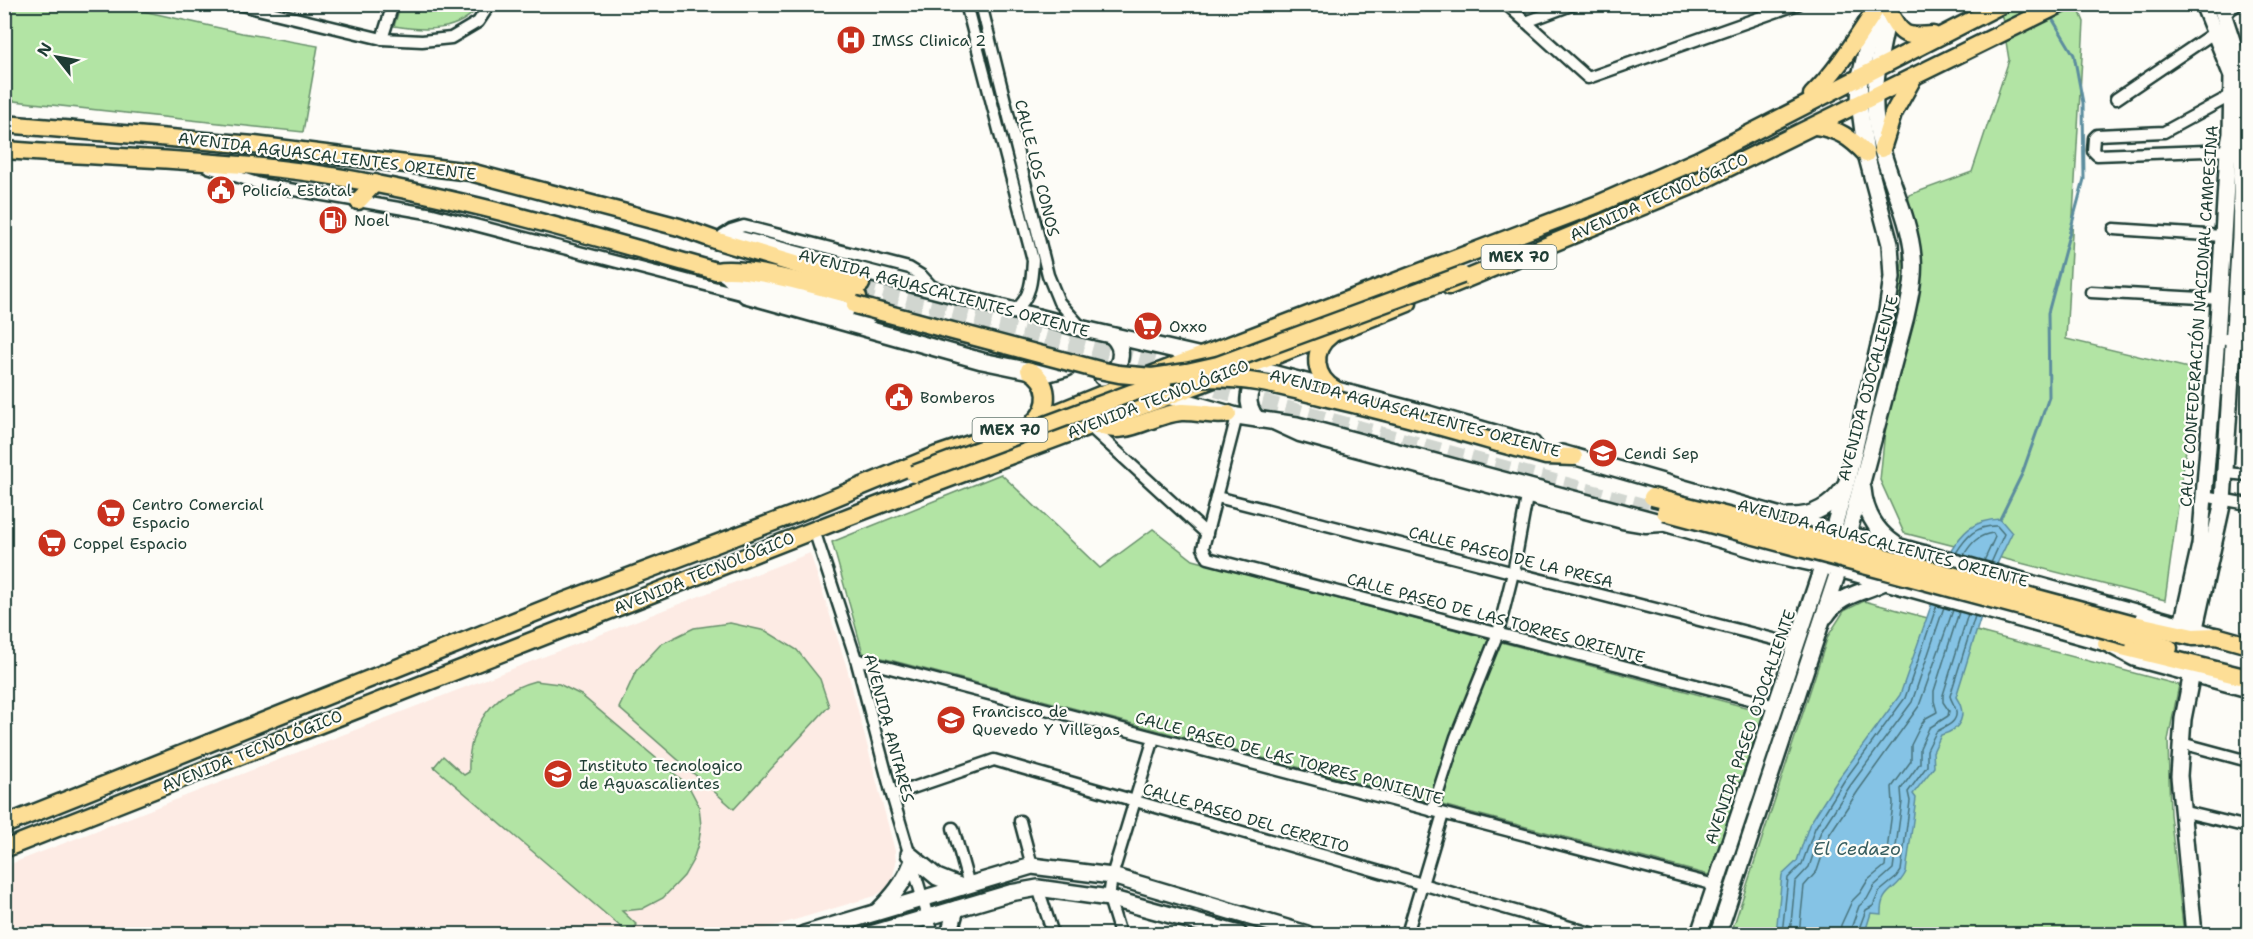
<svg xmlns="http://www.w3.org/2000/svg" width="2253" height="939" font-family="'Shantell Sans',sans-serif">
	<style>
		.built { fill: #fdebe4 }
		.green { fill: #b2e4a4; stroke: #68906c; stroke-width: 1.5 }
		.water { fill: #85c3e5; stroke: #5c8d9e; stroke-width: 1.5 }
		.lines { fill: none; stroke-linecap: round; stroke-linejoin: round }
		.shore { stroke: #48737b; stroke-width: 1.5 }
		.stream { stroke: #5c8d9e; stroke-width: 3 }
		.primary-tunnel { stroke: #d1d6d0; stroke-width: 16; stroke-dasharray: 16 8; stroke-linecap: butt }
		.street-casing { stroke: #1f3d34; stroke-width: 15 }
		.secondary-casing { stroke: #1f3d34; stroke-width: 20 }
		.primary-casing { stroke: #1f3d34; stroke-width: 21 }
		.street { stroke: #fdfcf7; stroke-width: 10 }
		.secondary { stroke: #fdfcf7; stroke-width: 15 }
		.primary { stroke: #fdde96; stroke-width: 16 }
		.primary-bridge-casing { stroke: #1f3d34; stroke-width: 21; stroke-linecap: butt }
		.primary-bridge { stroke: #fdde96; stroke-width: 16 }
		.labels { text-anchor: middle; dominant-baseline: central; stroke-width: 4.5; stroke-linejoin: round; paint-order: stroke }
		.shield { fill: #fdfcf7; stroke: #62766e; stroke-width: 1.5 }
		.shield-label { font-size: 15px; font-weight: bold; fill: #1f3d34 }
		.poi-label { font-size: 16px; fill: #1f3d34; stroke: #fdfcf7; text-anchor: start }
		.street-label { font-size: 16px; fill: #1f3d34; stroke: #fdfcf7 }
		.water-label { font-size: 18px; font-style: italic; fill: #385e60; stroke: #fdfcf7 }
	</style>
	<rect width="100%" height="100%" fill="#fdfcf7"/>
	<filter id="ink" filterUnits="userSpaceOnUse"><feTurbulence type="fractalNoise" baseFrequency=".0167" numOctaves="2"/><feDisplacementMap in="SourceGraphic" scale="12" xChannelSelector="R" yChannelSelector="G"/><feConvolveMatrix kernelMatrix="1 2 1 2 8 2 1 2 1" color-interpolation-filters="sRGB"/></filter>
	<g filter="url(#ink)">
		<!-- built -->
		<path class="built" d="M810 553 846 665 895 851 896 863 893 876 886 889 875 896 747 934H9L5 885 7 872 13 863Z"/>
		<!-- green -->
		<g class="green">
			<path d="M5 4 116 5 242 33 318 46 303 132 5 100Z"/>
			<path d="M401 4H480V5C459 33 425 31 394 26Z"/>
			<path d="M2000 5H2077L2084 22 2066 339 2197 370 2165 600 1904 533 1880 480 1909 195 1972 172 2009 60Z"/>
			<path d="M1001 474 1100 568 1153 529 1193 560 1764 712 1709 875 863 653 832 542Z"/>
			<path d="M1864 601 2179 685 2168 740 2170 814 2184 934H1731L1828 636 1844 611Z"/>
			<path d="M730 623 766 631 797 650 820 679 829 706 734 809 619 708 636 671 661 644 694 628Z"/>
			<path d="M535 681 559 684 581 695 688 785 699 806 701 826 699 841 693 860 684 876 663 898 642 909 622 911 637 925 629 934 434 767 443 756 464 775 469 772C467 728 492 692 535 681Z"/>
		</g>
		<!-- water -->
		<path class="water" d="M2000 519 2012 533 1998 562 1956 697C1968 715 1961 730 1941 735L1933 752 1934 767 1913 794 1916 798 1906 872C1897 892 1880 889 1881 914L1871 913 1866 929 1861 934H1776L1782 875 1797 861 1809 825 1839 778 1900 695 1949 554C1962 532 1973 520 2000 519Z"/>
		<g class="lines">
			<!-- shore -->
			<g class="shore">
				<path d="M1956 553C1966 537 1976 525 1997 526L2004 534 1991 563"/>
				<path d="M1964 555C1971 543 1978 535 1993 533L1995 537 1984 561"/>
				<path d="M1782 934 1788 878 1802 864 1815 828 1844 781 1905 698 1937 605"/>
				<path d="M1790 934 1795 882 1809 867 1821 831 1850 786 1912 702 1944 607"/>
				<path d="M1799 934 1804 886 1817 871 1829 835 1858 791 1919 706 1953 610"/>
				<path d="M1840 934 1841 925 1852 901 1860 893 1868 880 1885 866 1893 804 1892 787 1911 761V745L1921 725 1926 718 1937 712 1934 701V691L1959 612"/>
				<path d="M1849 934 1859 906 1867 899 1874 886 1893 869 1902 802 1901 789 1920 763V748L1929 728 1948 716 1949 711 1943 702V695L1968 614"/>
				<path d="M1857 934 1866 910 1873 906 1879 892 1897 877 1901 871 1910 801 1908 792 1927 766V750L1936 732C1943 727 1958 724 1956 711 1955 705 1951 701 1950 696L1975 616"/>
			</g>
			<!-- stream -->
			<path class="stream" d="M2000 519 2022 474 2049 397 2048 313 2084 179 2083 103 2074 55 2050 15"/>
			<!-- primary-tunnel -->
			<g class="primary-tunnel">
				<path d="M861 284 1180 369"/>
				<path d="M858 297 1130 367"/>
				<path d="M1193 383 1650 508"/>
			</g>
			<!-- street casing -->
			<g class="street-casing">
				<g id="street">
					<path d="M237 4 382 39 422 41 451 38 478 22 490 4"/>
					<path d="M966 4 1033 260C1032 279 1031 298 1015 310"/>
					<path d="M981 4 1048 275 1059 302 1081 327"/>
					<path d="M1506 4 1588 78 1798 4"/>
					<path d="M2223 15 2238 4"/>
					<path d="M1526 22 1574 4"/>
					<path d="M382 39 393 4"/>
					<path d="M2232 95 2164 132 2097 135 2094 138 2093 151 2097 155 2233 150"/>
					<path d="M2116 99 2218 30"/>
					<path d="M208 167 260 184 433 214 744 295"/>
					<path d="M2114 229 2223 236"/>
					<path d="M723 235 731 230 744 226 909 268 922 276 935 290"/>
					<path d="M2091 292 2219 299"/>
					<path d="M2226 339 2248 341"/>
					<path d="M1237 416 1203 548 1208 558 1776 706"/>
					<path d="M1275 425 1299 436 1622 523 1646 527 1662 526"/>
					<path d="M1089 426 1207 534"/>
					<path d="M2225 473 2248 475"/>
					<path d="M2204 496 2248 504"/>
					<path d="M1217 497 1797 645"/>
					<path d="M814 530 856 659 892 795 933 934"/>
					<path d="M856 659 1715 885"/>
					<path d="M2181 743 2248 761"/>
					<path d="M892 795 994 760 1594 934"/>
					<path d="M1432 811 1456 737 1498 633 1513 573 1527 497"/>
					<path d="M2181 811 2248 827"/>
					<path d="M1020 821 1032 866"/>
					<path d="M953 828 969 885"/>
					<path d="M1038 888 1053 934"/>
					<path d="M1120 934 1109 898 1112 876 1154 738"/>
					<path d="M1407 934 1443 814"/>
				</g>
			</g>
			<!-- secondary casing -->
			<g class="secondary-casing">
				<g id="secondary">
					<path d="M735 238 1084 329 1206 357"/>
					<path d="M725 274 869 316"/>
					<path d="M727 275 746 295 982 361 1036 372 1049 373 1067 368"/>
					<path d="M1241 365 1429 414 1533 444"/>
					<path d="M1102 377C1121 371 1127 350 1112 336"/>
					<path d="M1164 395 1237 416 1297 425 1671 525 1766 553 1839 569 2106 643 2134 658 2248 689"/>
					<path d="M1257 419C1244 404 1247 385 1264 376"/>
					<path d="M1562 453 1833 531 1900 547 2182 625 2215 636"/>
					<path d="M1863 489C1865 512 1876 531 1895 544"/>
					<path d="M1789 516C1812 517 1830 507 1843 489"/>
					<path d="M1826 616C1840 594 1863 593 1884 582"/>
					<path d="M2180 634 2200 545 2217 338 2228 150 2231 134 2232 76 2203 4"/>
					<path d="M2193 637 2223 501 2240 237 2244 77 2220 4"/>
					<path d="M2192 673 2183 719 2179 776 2194 934"/>
					<path d="M909 854 937 877 962 887"/>
					<path d="M878 911C893 896 904 883 912 863"/>
					<path d="M804 934 1032 866 1112 876 1307 934"/>
					<path d="M871 934 1010 893 1038 888 1109 898 1239 934"/>
					<path d="M949 934 956 909"/>
					<path d="M1699 934 1823 565 1847 481 1887 311 1892 277 1890 244 1866 154 1859 103 1860 76 1875 15"/>
					<path d="M1718 934 1839 569 1906 316C1910 297 1915 277 1913 257 1909 210 1881 167 1876 120 1871 84 1883 43 1890 7"/>
				</g>
			</g>
			<!-- primary casing -->
			<g class="primary-casing">
				<g id="primary">
					<path d="M1889 12C1902 37 1906 37 1933 35"/>
					<path d="M1812 95C1838 70 1856 39 1876 9"/>
					<path d="M4 124 254 145 470 172 679 227 718 241 861 284"/>
					<path d="M1816 126C1838 129 1851 138 1866 154"/>
					<path d="M1882 149 1893 114 1913 78"/>
					<path d="M4 150C128 159 254 159 376 184 491 206 603 239 716 271 747 265 825 288 858 297"/>
					<path d="M358 201 375 183"/>
					<path d="M1449 286 1689 187 2061 4"/>
					<path d="M1331 335C1310 350 1314 378 1336 390"/>
					<path d="M1029 370C1050 382 1051 406 1034 422"/>
					<path d="M1046 417 1125 385 1598 204 1698 160 2003 4"/>
					<path d="M1095 424C1127 439 1149 415 1181 412 1197 411 1212 417 1228 414"/>
					<path d="M1498 443 1546 456 1574 457"/>
					<path d="M2134 624 2193 637 2216 636 2248 645"/>
					<path d="M2129 636 2169 648"/>
					<path d="M2106 643 2248 678"/>
					<path d="M4 825 552 606 795 514 937 455 1008 431"/>
					<path d="M4 849C274 743 544 635 814 530 1012 453 1212 383 1408 303"/>
				</g>
			</g>
			<!-- street -->
			<use href="#street" class="street"/>
			<!-- secondary -->
			<use href="#secondary" class="secondary"/>
			<!-- primary -->
			<use href="#primary" class="primary"/>
			<!-- primary-bridge casing -->
			<g class="primary-bridge-casing">
				<g id="primary-bridge">
					<path d="M855 305 1099 370 1119 374 1152 377 1187 372 1218 365 1462 275"/>
					<path d="M1192 379C1241 375 1285 387 1332 399 1388 412 1443 427 1498 443"/>
					<path d="M914 474 1131 393 1163 384"/>
					<path d="M1652 497 1799 534 2134 624"/>
					<path d="M1665 512 2129 636"/>
				</g>
			</g>
			<!-- primary-bridge -->
			<use href="#primary-bridge" class="primary-bridge"/>
		</g>
	</g>
	<!-- icons -->
	<defs>
		<g id="hospital-disc" transform="scale(1.5)"><circle r="9.5" fill="#c8321e" stroke="#fdfcf7"/><path d="M-5-5h3v3.5h4V-5h3V5h-3V1.5h-4V5h-3Z" fill="#fff"/></g>
		<g id="civic-disc" transform="scale(1.5)"><circle r="9.5" fill="#c8321e" stroke="#fdfcf7"/><path d="M-.6-6.5H3V-4.5H.6V-3L4-1V1h2V6H-6V1h2V-1L-.6-3ZM-1.2 2.5V6h2.4V2.5Z" fill="#fff"/></g>
		<g id="fuel-disc" transform="scale(1.5)"><circle r="9.5" fill="#c8321e" stroke="#fdfcf7"/><path d="M-5.5-6h7V0h2V4h1.3V-2.5L3-4.5l.8-.8L6-3V5H2.5V1h-1V6h-7ZM-4.2-4.7v3.2H.2V-4.7Z" fill="#fff"/></g>
		<g id="supermarket-disc" transform="scale(1.5)"><circle r="9.5" fill="#c8321e" stroke="#fdfcf7"/><path d="M-6-5.5h2.5l.6 2H6L4.5 2H-2.5L-4.4-4H-6ZM-1.5 3.2a1.3 1.3 0 1 0 .1 0ZM3 3.2a1.3 1.3 0 1 0 .1 0Z" fill="#fff"/></g>
		<g id="school-disc" transform="scale(1.5)"><circle r="9.5" fill="#c8321e" stroke="#fdfcf7"/><path d="M0-5L7-2L0 1L-7-2ZM-4 1L0 2.5L4 1V4Q0 6-4 4Z" fill="#fff"/></g>
		<g id="university-disc" transform="scale(1.5)"><circle r="9.5" fill="#c8321e" stroke="#fdfcf7"/><path d="M0-5L7-2L0 1L-7-2ZM-4 1L0 2.5L4 1V4Q0 6-4 4Z" fill="#fff"/></g>
	</defs>
	<g fill-rule="evenodd">
		<use href="#hospital-disc" x="851" y="40"/>
		<use href="#civic-disc" x="221" y="190"/>
		<use href="#fuel-disc" x="333" y="220"/>
		<use href="#supermarket-disc" x="1148" y="326"/>
		<use href="#civic-disc" x="899" y="397"/>
		<use href="#school-disc" x="1603" y="453"/>
		<use href="#supermarket-disc" x="111" y="513"/>
		<use href="#supermarket-disc" x="52" y="543"/>
		<use href="#school-disc" x="951" y="720"/>
		<use href="#university-disc" x="558" y="774"/>
	</g>
	<g class="labels">
		<!-- shield labels -->
		<g class="shield">
			<rect x="1481.5" y="245" width="75" height="24" rx="4.5"/>
			<rect x="972.5" y="418" width="75" height="24" rx="4.5"/>
		</g>
		<g class="shield-label">
			<text x="1519" y="257">MEX 70</text>
			<text x="1010" y="430">MEX 70</text>
		</g>
		<!-- poi labels -->
		<g class="poi-label">
			<text x="872" y="40">IMSS Clinica 2</text>
			<text x="242" y="190">Policía Estatal</text>
			<text x="354" y="220">Noel</text>
			<text x="1169" y="326">Oxxo</text>
			<text x="920" y="397">Bomberos</text>
			<text x="1624" y="453">Cendi Sep</text>
			<text x="132" y="504">Centro Comercial<tspan x="132" dy="18">Espacio</tspan></text>
			<text x="73" y="543">Coppel Espacio</text>
			<text x="972" y="711">Francisco de<tspan x="972" dy="18">Quevedo Y Villegas</tspan></text>
			<text x="579" y="765">Instituto Tecnologico<tspan x="579" dy="18">de Aguascalientes</tspan></text>
		</g>
		<!-- street labels -->
		<g class="street-label">
			<text transform="translate(327 156) rotate(7)">AVENIDA AGUASCALIENTES ORIENTE</text>
			<text transform="translate(1037 168) rotate(76)">CALLE LOS CONOS</text>
			<text transform="translate(1659 197) rotate(-24)">AVENIDA TECNOLÓGICO</text>
			<text transform="translate(944 293) rotate(15)">AVENIDA AGUASCALIENTES ORIENTE</text>
			<text transform="translate(2199 316) rotate(-86)">CALLE CONFEDERACIÓN NACIONAL CAMPESINA</text>
			<text transform="translate(1868 388) rotate(-75)">AVENIDA OJOCALIENTE</text>
			<text transform="translate(1158 399) rotate(-21)">AVENIDA TECNOLÓGICO</text>
			<text transform="translate(1415 413) rotate(15)">AVENIDA AGUASCALIENTES ORIENTE</text>
			<text transform="translate(1883 543) rotate(15)">AVENIDA AGUASCALIENTES ORIENTE</text>
			<text transform="translate(1511 557) rotate(14)">CALLE PASEO DE LA PRESA</text>
			<text transform="translate(704 573) rotate(-22)">AVENIDA TECNOLÓGICO</text>
			<text transform="translate(1496 618) rotate(15)">CALLE PASEO DE LAS TORRES ORIENTE</text>
			<text transform="translate(1750 727) rotate(-71)">AVENIDA PASEO OJOCALIENTE</text>
			<text transform="translate(889 728) rotate(75)">AVENIDA ANTARES</text>
			<text transform="translate(252 751) rotate(-22)">AVENIDA TECNOLÓGICO</text>
			<text transform="translate(1289 758) rotate(15)">CALLE PASEO DE LAS TORRES PONIENTE</text>
			<text transform="translate(1246 818) rotate(16)">CALLE PASEO DEL CERRITO</text>
		</g>
		<!-- water labels -->
		<g class="water-label">
			<text x="1857" y="849">El Cedazo</text>
		</g>
	</g>
	<!-- margin -->
	<rect width="2253" height="939" fill="none" stroke="#fdfcf7" stroke-width="24"/>
	<rect x="12" y="12" width="2229" height="915" fill="none" stroke="#1f3d34" stroke-width="2" filter="url(#ink)"/>
	<!-- north arrow -->
	<g transform="translate(57 57) rotate(301)" stroke="#fdfcf7" stroke-width="4.5" paint-order="stroke">
	<path d="M0-4.5L10 22L0 15L-10 22Z" fill="#1f3d34"/>
	<text y="-9" font-size="16" font-weight="bold" text-anchor="middle" fill="#1f3d34">N</text>
	</g>
</svg>
